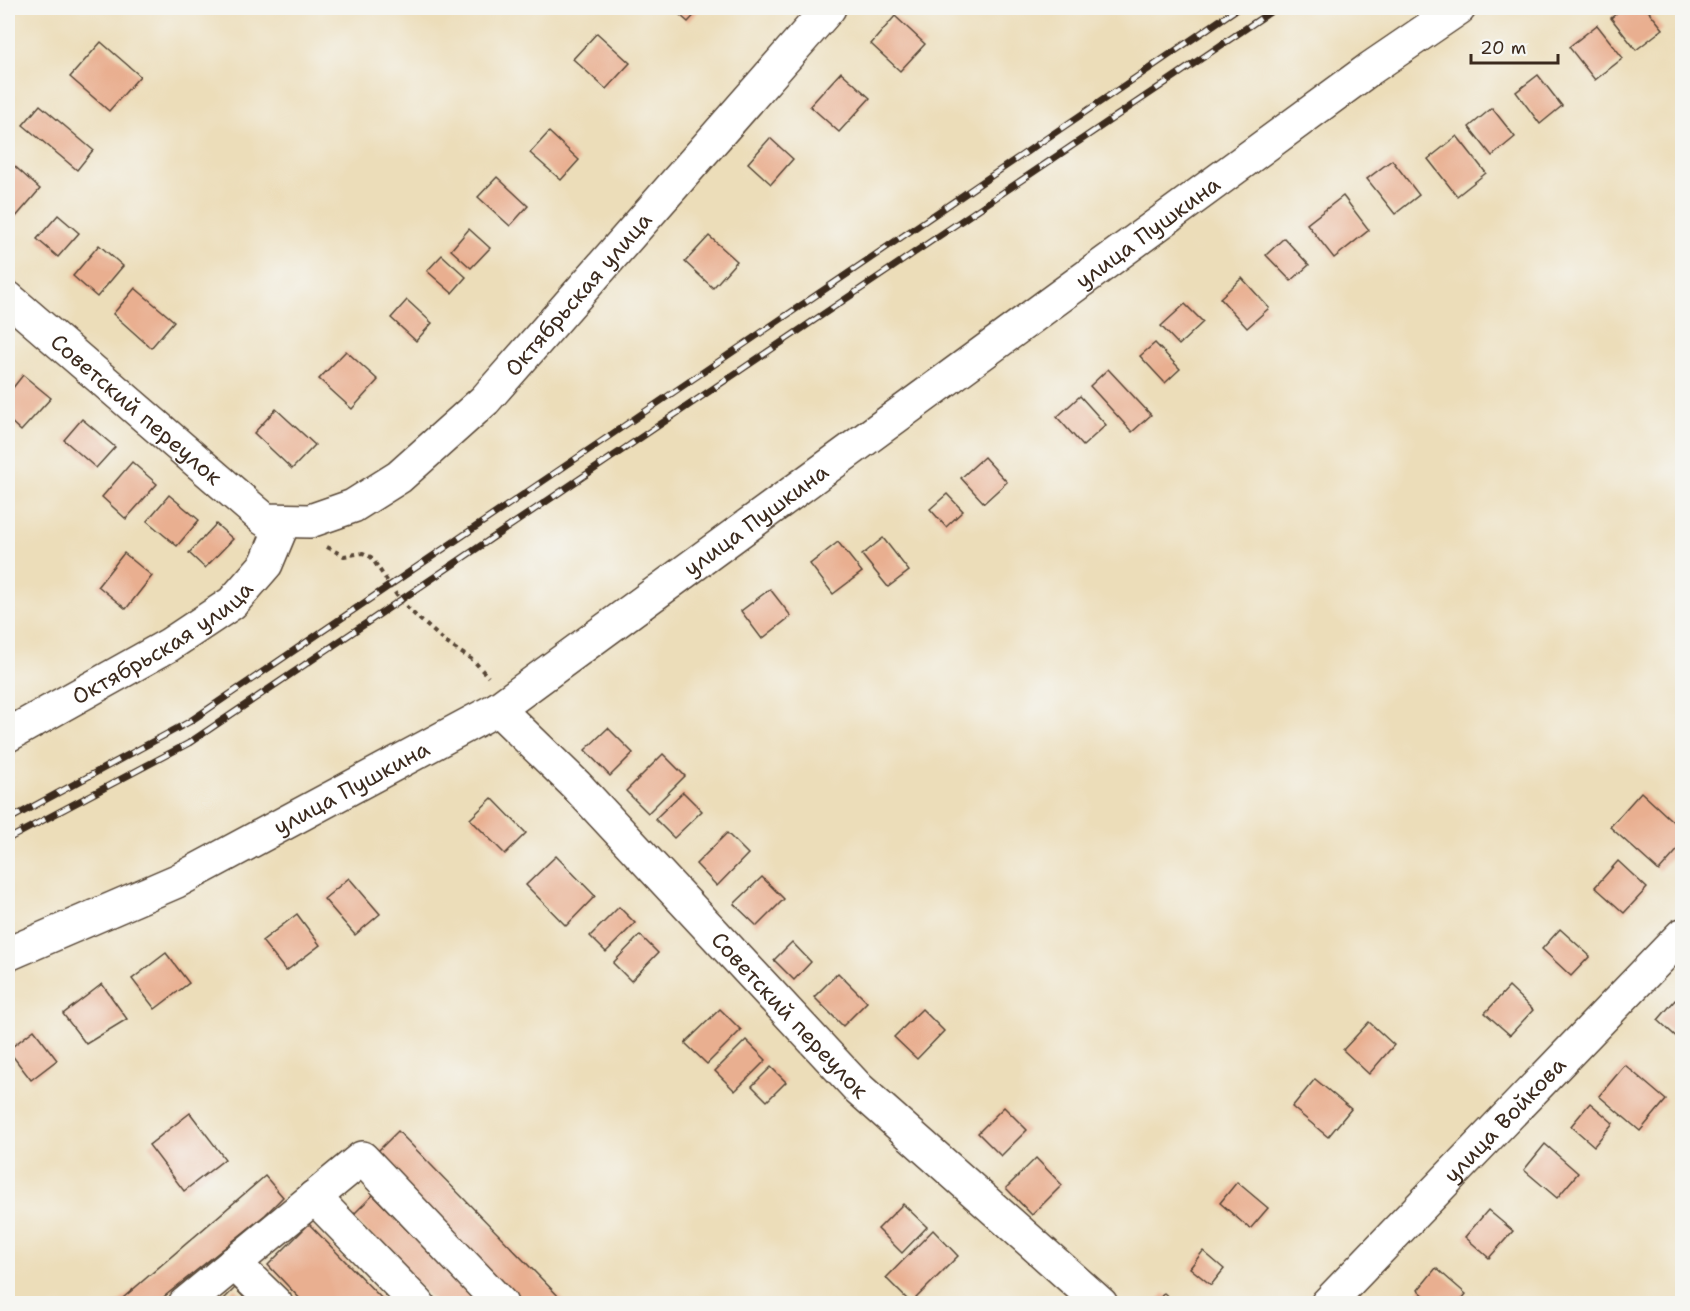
<svg xmlns="http://www.w3.org/2000/svg" width="1690" height="1311" font-family="'Shantell Sans',sans-serif">
	<style>
		.building { fill: #e9af90 }
		.lines { fill: none; stroke-linecap: round; stroke-linejoin: round }
		.minor-casing { stroke: #564535; stroke-width: 36 }
		.path { stroke: #564535; stroke-width: 4; stroke-dasharray: 4.5 4.5; stroke-linecap: butt }
		.minor { stroke: #fff; stroke-width: 33 }
		.rail-casing { stroke: #3b2a1e; stroke-width: 7 }
		.rail { stroke: #f6f6f2; stroke-width: 4.5; stroke-dasharray: 14; stroke-linecap: butt }
		.labels { text-anchor: middle; dominant-baseline: central; stroke-width: 6; stroke-linejoin: round; paint-order: stroke }
		.street-label { font-size: 22px; fill: #3b2a1e; stroke: #f6f6f2 }
	</style>
	<rect width="100%" height="100%" fill="#f6f6f2"/>
	<filter id="ink" filterUnits="userSpaceOnUse"><feTurbulence type="fractalNoise" baseFrequency=".0167" numOctaves="2"/><feDisplacementMap in="SourceGraphic" scale="12" xChannelSelector="R" yChannelSelector="G"/><feConvolveMatrix kernelMatrix="1 2 1 2 8 2 1 2 1" color-interpolation-filters="sRGB"/></filter>
	<filter id="wash" filterUnits="userSpaceOnUse"><feTurbulence type="fractalNoise" baseFrequency=".008" numOctaves="4" result="noise"/><feDisplacementMap in="SourceGraphic" scale="24" xChannelSelector="R" yChannelSelector="G"/><feGaussianBlur stdDeviation="1.35" result="paint"/><feColorMatrix in="noise" values="0 0 0 0 0 0 0 0 0 0 0 0 0 0 0 0 0 1.4 0 .05"/><feComposite in="paint" operator="in"/></filter>
	<g filter="url(#wash)">
		<rect width="100%" height="100%" fill="#ecddb9"/>
		<g id="blocks">
			<!-- building -->
			<g class="building">
				<path d="M672 8H701L688 22Z"/>
				<path d="M1623 8H1646L1663 29 1636 50 1611 18Z"/>
				<path d="M895 16 925 44 900 71 871 44Z"/>
				<path d="M1597 25 1623 58 1595 80 1569 47Z"/>
				<path d="M597 33 630 63 606 89 573 59Z"/>
				<path d="M101 42 140 76 109 111 70 77Z"/>
				<path d="M841 72 870 98 839 132 810 106Z"/>
				<path d="M1538 75 1562 106 1540 124 1516 92Z"/>
				<path d="M40 105 93 150 77 170 23 125Z"/>
				<path d="M1492 108 1515 137 1492 156 1469 127Z"/>
				<path d="M549 132 579 160 561 180 530 153Z"/>
				<path d="M1457 136 1486 173 1457 196 1428 159Z"/>
				<path d="M770 138 793 159 771 184 748 163Z"/>
				<path d="M1392 160 1419 195 1395 214 1367 179Z"/>
				<path d="M10 162 40 189 8 226V165Z"/>
				<path d="M497 177 528 206 510 226 478 197Z"/>
				<path d="M1343 196 1369 230 1334 258 1307 224Z"/>
				<path d="M58 215 79 233 58 257 37 239Z"/>
				<path d="M469 229 490 248 471 268 451 250Z"/>
				<path d="M709 236 737 261 713 288 685 262Z"/>
				<path d="M1284 238 1309 265 1291 281 1266 255Z"/>
				<path d="M99 245 123 266 97 297 73 276Z"/>
				<path d="M442 255 466 277 452 293 427 271Z"/>
				<path d="M1242 278 1269 308 1247 328 1220 298Z"/>
				<path d="M135 288 174 321 151 348 113 314Z"/>
				<path d="M407 300 432 323 416 341 391 318Z"/>
				<path d="M1185 304 1203 322 1179 345 1161 326Z"/>
				<path d="M1155 343 1180 369 1165 383 1140 356Z"/>
				<path d="M346 351 378 380 352 409 319 379Z"/>
				<path d="M1108 369 1151 415 1132 432 1090 386Z"/>
				<path d="M23 375 51 398 21 431 8 419V394Z"/>
				<path d="M1080 396 1106 425 1083 446 1057 417Z"/>
				<path d="M276 409 315 445 292 469 254 433Z"/>
				<path d="M82 419 115 447 96 468 64 440Z"/>
				<path d="M984 457 1007 482 984 503 961 478Z"/>
				<path d="M132 462 157 484 126 519 102 497Z"/>
				<path d="M947 494 963 511 946 527 930 509Z"/>
				<path d="M169 495 199 520 177 546 147 521Z"/>
				<path d="M216 524 233 539 205 568 189 553Z"/>
				<path d="M883 538 909 571 888 587 862 555Z"/>
				<path d="M838 542 862 572 833 594 810 564Z"/>
				<path d="M124 553 152 576 126 609 98 586Z"/>
				<path d="M770 589 791 616 762 639 741 611Z"/>
				<path d="M608 728 633 753 610 776 585 750Z"/>
				<path d="M663 754 685 776 648 813 626 791Z"/>
				<path d="M683 792 702 811 674 838 655 819Z"/>
				<path d="M1641 792 1682 830V845L1659 871 1610 827Z"/>
				<path d="M492 798 526 833 505 854 470 819Z"/>
				<path d="M727 833 748 854 717 886 696 864Z"/>
				<path d="M556 856 595 896 566 926 526 885Z"/>
				<path d="M1618 861 1647 888 1624 913 1595 887Z"/>
				<path d="M762 877 784 899 757 926 734 904Z"/>
				<path d="M349 878 380 914 355 935 324 899Z"/>
				<path d="M619 907 635 923 606 952 590 936Z"/>
				<path d="M297 914 320 945 286 971 262 941Z"/>
				<path d="M1560 929 1590 956 1571 976 1542 949Z"/>
				<path d="M640 935 658 953 631 981 613 963Z"/>
				<path d="M792 942 811 962 794 980 774 960Z"/>
				<path d="M166 953 189 983 155 1009 132 979Z"/>
				<path d="M838 973 867 1002 843 1026 814 997Z"/>
				<path d="M102 984 127 1019 86 1044 63 1014Z"/>
				<path d="M1509 987 1533 1010 1510 1035 1485 1013Z"/>
				<path d="M1675 1000 1682 1007V1042L1658 1020Z"/>
				<path d="M720 1009 741 1030 707 1064 685 1043Z"/>
				<path d="M922 1009 944 1031 917 1059 894 1037Z"/>
				<path d="M1369 1022 1394 1045 1369 1074 1343 1050Z"/>
				<path d="M34 1030 57 1060 31 1080 8 1050Z"/>
				<path d="M746 1040 766 1060 735 1091 715 1071Z"/>
				<path d="M1625 1065 1666 1100 1640 1131 1599 1096Z"/>
				<path d="M771 1067 786 1082 767 1101 752 1086Z"/>
				<path d="M1315 1079 1351 1109 1328 1137 1292 1107Z"/>
				<path d="M1590 1103 1613 1123 1594 1146 1571 1126Z"/>
				<path d="M1004 1107 1027 1130 1001 1156 978 1133Z"/>
				<path d="M190 1113 225 1159 184 1191 149 1145Z"/>
				<path d="M398 1131 566 1304H516L373 1156Z"/>
				<path d="M1545 1144 1578 1173 1557 1198 1524 1170Z"/>
				<path d="M1036 1158 1062 1185 1032 1215 1006 1188Z"/>
				<path d="M265 1176 283 1197 265 1215 155 1304H116Z"/>
				<path d="M1237 1182 1268 1208 1250 1229 1220 1203Z"/>
				<path d="M373 1195 479 1304H437L352 1216Z"/>
				<path d="M903 1204 927 1227 902 1253 878 1229Z"/>
				<path d="M1488 1210 1513 1231 1489 1258 1465 1237Z"/>
				<path d="M309 1224 387 1304H305L268 1265Z"/>
				<path d="M933 1230 958 1256 911 1303 886 1278Z"/>
				<path d="M1203 1251 1224 1269 1211 1285 1190 1268Z"/>
				<path d="M1436 1268 1466 1294 1458 1304H1434L1418 1290Z"/>
				<path d="M235 1288 250 1304H219Z"/>
				<path d="M1164 1293 1177 1304H1155Z"/>
			</g>
		</g>
	</g>
	<g filter="url(#ink)">
		<use href="#blocks" fill-opacity="0" stroke="#564535" stroke-width="1.5"/>
		<g class="lines">
			<!-- minor casing -->
			<g class="minor-casing">
				<g id="minor">
					<path id="s1" d="M8 298 265 520 310 521 353 506 399 477 485 400 829 8"/>
					<path id="s2" d="M499 708 506 717 576 785 859 1089 1101 1304"/>
					<path id="s3" d="M8 735 169 645 232 603 266 564 284 521"/>
					<path id="s4" d="M8 954 177 881 499 708 1371 68 1459 8"/>
					<path d="M314 1197 418 1304"/>
					<path d="M234 1263 276 1304"/>
					<path d="M185 1304 362 1158 501 1304"/>
					<path id="s5" d="M1327 1304 1682 935"/>
				</g>
			</g>
			<!-- path -->
			<path class="path" d="M327 547 344 556 363 553 371 557 400 600 416 616 448 644 474 661 488 677"/>
			<!-- minor -->
			<use href="#minor" class="minor"/>
			<!-- rail casing -->
			<g class="rail-casing">
				<g id="rail">
					<path d="M8 820 189 722 1238 8"/>
					<path d="M8 839 189 743 1276 8"/>
				</g>
			</g>
			<!-- rail -->
			<use href="#rail" class="rail"/>
		</g>
	</g>
	<g class="labels">
		<!-- street labels -->
		<g class="street-label">
			<text stroke="none"><textPath href="#s4" startOffset="1354">улица Пушкина</textPath></text>
			<text stroke="none"><textPath href="#s1" startOffset="741">Октябрьская улица</textPath></text>
			<text stroke="none"><textPath href="#s1" startOffset="170">Советский переулок</textPath></text>
			<text stroke="none"><textPath href="#s4" startOffset="868">улица Пушкина</textPath></text>
			<text stroke="none"><textPath href="#s3" startOffset="180">Октябрьская улица</textPath></text>
			<text stroke="none"><textPath href="#s4" startOffset="382">улица Пушкина</textPath></text>
			<text stroke="none"><textPath href="#s2" startOffset="423">Советский переулок</textPath></text>
			<text stroke="none"><textPath href="#s5" startOffset="256">улица Войкова</textPath></text>
		</g>
	</g>
	<!-- margin -->
	<rect width="1690" height="1311" fill="none" stroke="#f6f6f2" stroke-width="30"/>
	<!-- scale -->
	<path d="M1471 54v9h87v-9" fill="none" stroke="#3b2a1e" stroke-width="3"/>
	<text x="1480" y="54" font-size="18" fill="#3b2a1e" stroke="#f6f6f2" stroke-width="4.5" paint-order="stroke">20 m</text>
</svg>
